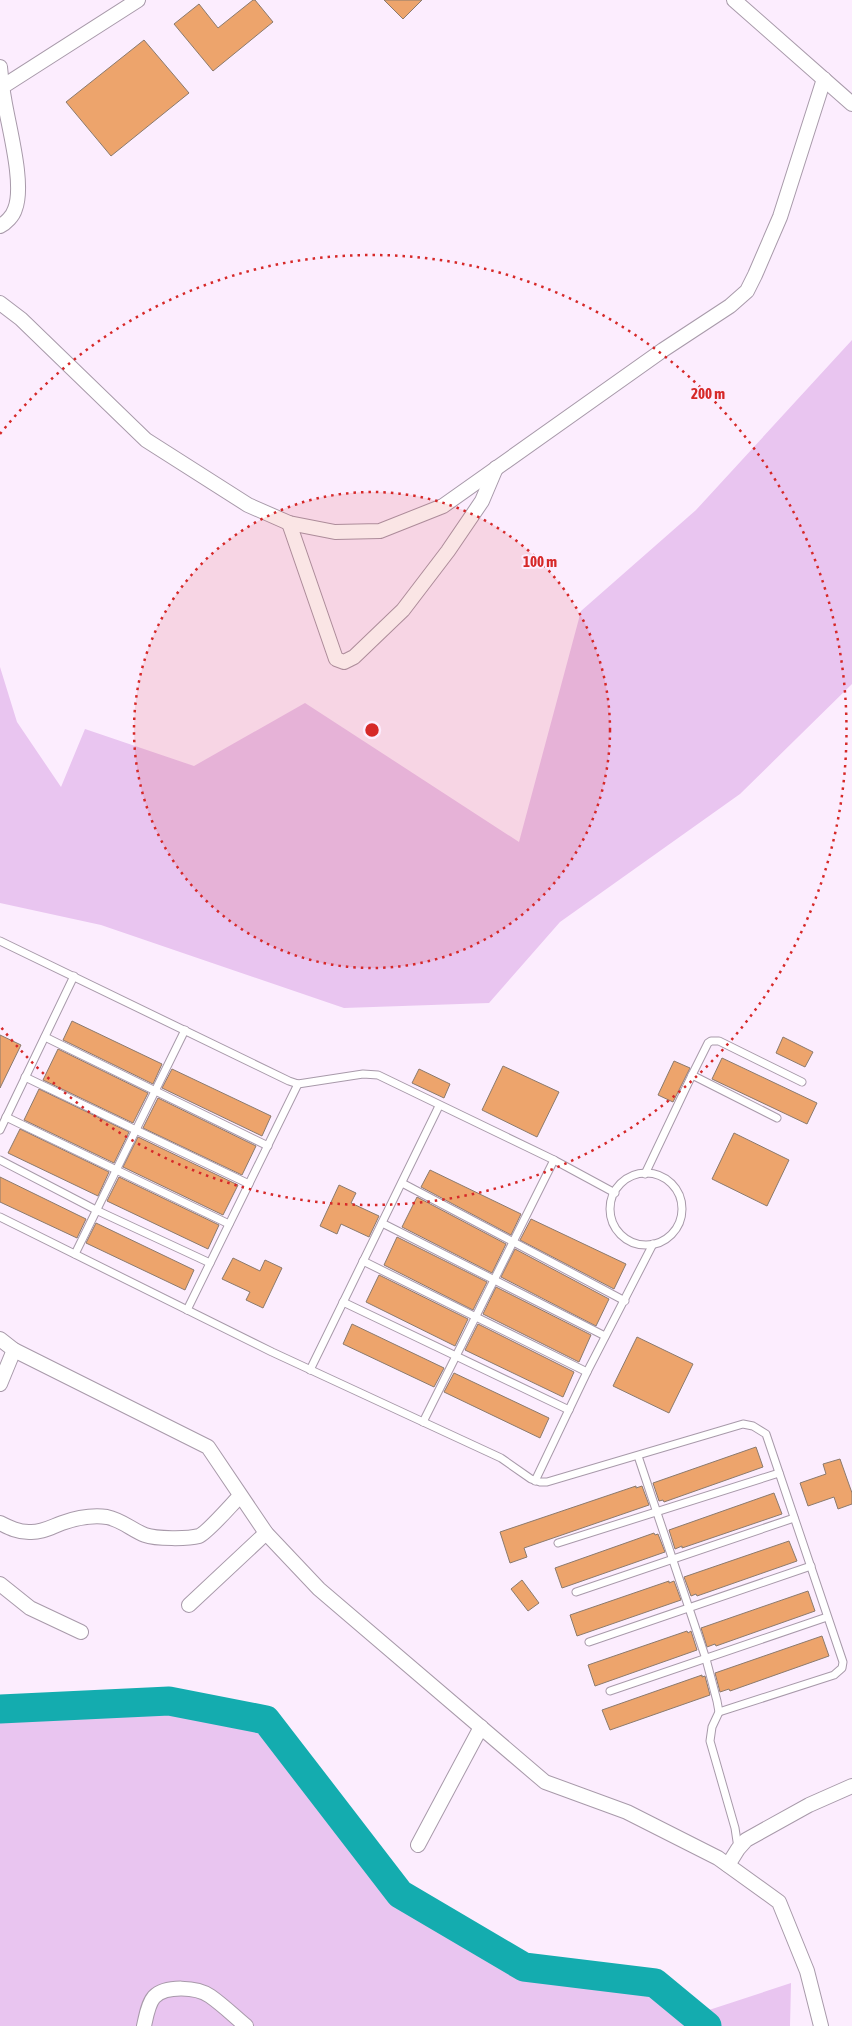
<svg xmlns="http://www.w3.org/2000/svg" width="852" height="2026" font-family="'Asap Condensed',sans-serif">
	<style>
		.green { fill: #e9c5f0 }
		.lines { fill: none; stroke-linecap: round; stroke-linejoin: round }
		.river { stroke: #14acaf; stroke-width: 29 }
		.building { fill: #eda46c; stroke: #8b7a6d }
		.service-casing { stroke: #a89aaa; stroke-width: 9 }
		.minor-casing { stroke: #a89aaa; stroke-width: 16 }
		.service { stroke: #fff; stroke-width: 7 }
		.minor { stroke: #fff; stroke-width: 14 }
		.ring { fill: none; stroke: #d62828; stroke-width: 2.5; stroke-dasharray: 2.5 5 }
		.centre { fill: #d62828; stroke: #fcedfe; stroke-width: 2.5 }
		.ring-label { font-size: 15px; text-anchor: middle; font-weight: bold; fill: #d62828; stroke: #fcedfe; stroke-width: 4; stroke-linejoin: round; paint-order: stroke }
	</style>
	<rect width="100%" height="100%" fill="#fcedfe"/>
	<!-- green -->
	<g class="green">
		<path d="M852 340V684L740 794 560 922 489 1003 344 1008 101 925 0 903V667L17 722 61 787 85 729 194 766 305 703 519 842 581 611 696 510Z"/>
		<path d="M169 1701 266 1720 400 1894 524 1967 655 1983 709 2010 791 1983 790 2026H0V1709Z"/>
	</g>
	<g class="lines">
		<!-- river -->
		<path class="river" d="M0 1709 169 1701 266 1720 400 1894 524 1967 655 1983 707 2026"/>
	</g>
	<!-- building -->
	<g class="building">
		<path d="M253 0H255L273 22 213 71 174 24 199 4 218 28Z"/>
		<path d="M384 0H422L403 19Z"/>
		<path d="M144 40 189 93 111 156 66 102Z"/>
		<path d="M72 1021 162 1064 153 1084 63 1040Z"/>
		<path d="M0 1035 21 1045 0 1088Z"/>
		<path d="M783 1037 813 1052 805 1067 776 1053Z"/>
		<path d="M58 1049 148 1093 133 1123 43 1080Z"/>
		<path d="M722 1058 817 1103 807 1124 712 1079Z"/>
		<path d="M674 1061 690 1068 673 1102 658 1095Z"/>
		<path d="M503 1066 559 1092 537 1137 482 1110Z"/>
		<path d="M172 1069 271 1116 262 1136 162 1088Z"/>
		<path d="M419 1069 450 1084 444 1098 412 1083Z"/>
		<path d="M39 1089 129 1132 114 1163 24 1120Z"/>
		<path d="M158 1098 256 1146 242 1175 143 1128Z"/>
		<path d="M20 1129 109 1172 98 1196 8 1153Z"/>
		<path d="M734 1133 789 1160 767 1206 712 1179Z"/>
		<path d="M138 1137 238 1185 223 1215 123 1167Z"/>
		<path d="M430 1170 521 1214 511 1235 421 1187Z"/>
		<path d="M0 1177 86 1219 77 1238 0 1202Z"/>
		<path d="M119 1177 219 1225 208 1249 107 1201Z"/>
		<path d="M339 1185 356 1193 351 1203 379 1216 369 1237 341 1224 337 1234 320 1226Z"/>
		<path d="M417 1197 506 1244 492 1273 402 1227Z"/>
		<path d="M531 1219 626 1264 614 1289 520 1240Z"/>
		<path d="M96 1223 194 1270 185 1290 86 1243Z"/>
		<path d="M397 1237 487 1282 473 1310 384 1265Z"/>
		<path d="M515 1249 609 1299 596 1326 501 1277Z"/>
		<path d="M233 1258 260 1271 265 1260 282 1268 263 1308 246 1300 250 1292 222 1279Z"/>
		<path d="M379 1275 468 1319 455 1346 366 1302Z"/>
		<path d="M496 1287 591 1335 579 1362 483 1314Z"/>
		<path d="M352 1324 444 1368 434 1387 343 1344Z"/>
		<path d="M478 1324 574 1372 563 1397 465 1350Z"/>
		<path d="M637 1337 693 1364 669 1413 613 1386Z"/>
		<path d="M454 1373 549 1418 540 1438 444 1392Z"/>
		<path d="M756 1447 763 1467 664 1502 663 1500 659 1501 653 1483Z"/>
		<path d="M840 1459 852 1493V1504L838 1509 834 1497 808 1506 800 1483 826 1474 823 1464Z"/>
		<path d="M636 1486V1488L642 1486 649 1505 524 1548 527 1557 510 1563 500 1532Z"/>
		<path d="M774 1493 782 1514 682 1548V1546L675 1549 669 1530Z"/>
		<path d="M654 1533 655 1535 658 1534 665 1552 562 1588 555 1568Z"/>
		<path d="M789 1541 797 1561 697 1596 696 1594 691 1596 684 1577Z"/>
		<path d="M522 1580 539 1603 528 1611 511 1589Z"/>
		<path d="M669 1581V1583L674 1581 681 1600 577 1636 570 1615Z"/>
		<path d="M808 1591 815 1611 716 1646 715 1644 707 1647 701 1628Z"/>
		<path d="M687 1631 688 1633 691 1631 697 1650 595 1686 588 1665Z"/>
		<path d="M822 1636 829 1656 730 1691 729 1689 720 1692 715 1673Z"/>
		<path d="M702 1675V1677L705 1676 710 1695 610 1730 602 1710Z"/>
	</g>
	<g class="lines">
		<!-- service casing -->
		<g class="service-casing">
			<g id="service">
				<path d="M0 941 289 1081 298 1084 363 1074 378 1075 554 1160 615 1193"/>
				<path d="M45 1037 268 1146"/>
				<path d="M692 1075 708 1043 711 1041H719L802 1082"/>
				<path d="M25 1077 249 1184"/>
				<path d="M6 1117 229 1224"/>
				<path d="M0 1130 74 976"/>
				<path d="M0 1160 96 1210 210 1263"/>
				<circle cx="646" cy="1209" r="36"/>
				<path d="M645 1174 692 1075 777 1118"/>
				<path d="M402 1183 625 1301"/>
				<path d="M0 1217 272 1352 501 1458 531 1479 540 1482H547L743 1424 753 1426 766 1434 843 1662 842 1668 834 1675 719 1712"/>
				<path d="M382 1223 605 1336"/>
				<path d="M75 1254 185 1030"/>
				<path d="M363 1261 587 1372"/>
				<path d="M343 1302 569 1410"/>
				<path d="M187 1310 298 1084"/>
				<path d="M310 1370 439 1106"/>
				<path d="M423 1422 554 1160"/>
				<path d="M638 1456 706 1659 717 1701 719 1712 712 1727 710 1741 735 1828 738 1848"/>
				<path d="M535 1481 587 1372 653 1244"/>
				<path d="M558 1543 779 1473"/>
				<path d="M576 1592 794 1518"/>
				<path d="M589 1642 811 1566"/>
				<path d="M610 1691 827 1617"/>
			</g>
		</g>
		<!-- minor casing -->
		<g class="minor-casing">
			<g id="minor">
				<path d="M734 0 852 104"/>
				<path d="M0 67C1 77 2 88 4 98 8 125 25 184 15 209 13 216 6 223 0 226"/>
				<path d="M2 87 138 0"/>
				<path d="M0 303 21 319 146 440 248 505 289 523 335 532 380 531 443 506 663 350 730 306 747 291 755 275 780 217 824 79"/>
				<path d="M289 523 336 659 344 662 354 657 403 610 448 551 482 501 496 468"/>
				<path d="M0 1339 14 1350 208 1447 266 1533 319 1589 545 1782 627 1812 718 1858 779 1902 807 1971 821 2026"/>
				<path d="M0 1384 14 1350"/>
				<path d="M0 1523C10 1528 18 1532 29 1532 41 1533 51 1527 62 1523 76 1518 92 1515 107 1517 122 1520 132 1530 145 1535 156 1539 188 1539 199 1536 207 1533 232 1504 240 1496"/>
				<path d="M0 1584 30 1608 81 1632"/>
				<path d="M189 1605 266 1533"/>
				<path d="M418 1845 481 1727"/>
				<path d="M728 1865 738 1849 746 1840 809 1805 852 1786"/>
				<path d="M144 2026C146 2017 148 2004 154 1997 166 1985 197 1987 210 1996 223 2005 234 2016 246 2026"/>
			</g>
		</g>
		<!-- service -->
		<use href="#service" class="service"/>
		<!-- minor -->
		<use href="#minor" class="minor"/>
	</g>
	<!-- distance rings -->
	<circle cx="372" cy="730" r="238" fill="#d62828" fill-opacity=".12"/>
	<g class="ring">
		<circle cx="372" cy="730" r="238"/>
		<path d="M0 434A475 475 0 1 1 0 1026"/>
	</g>
	<circle cx="372" cy="730" r="8" class="centre"/>
	<g class="ring-label">
		<text x="708" y="399">200 m</text>
		<text x="540" y="567">100 m</text>
	</g>
</svg>
